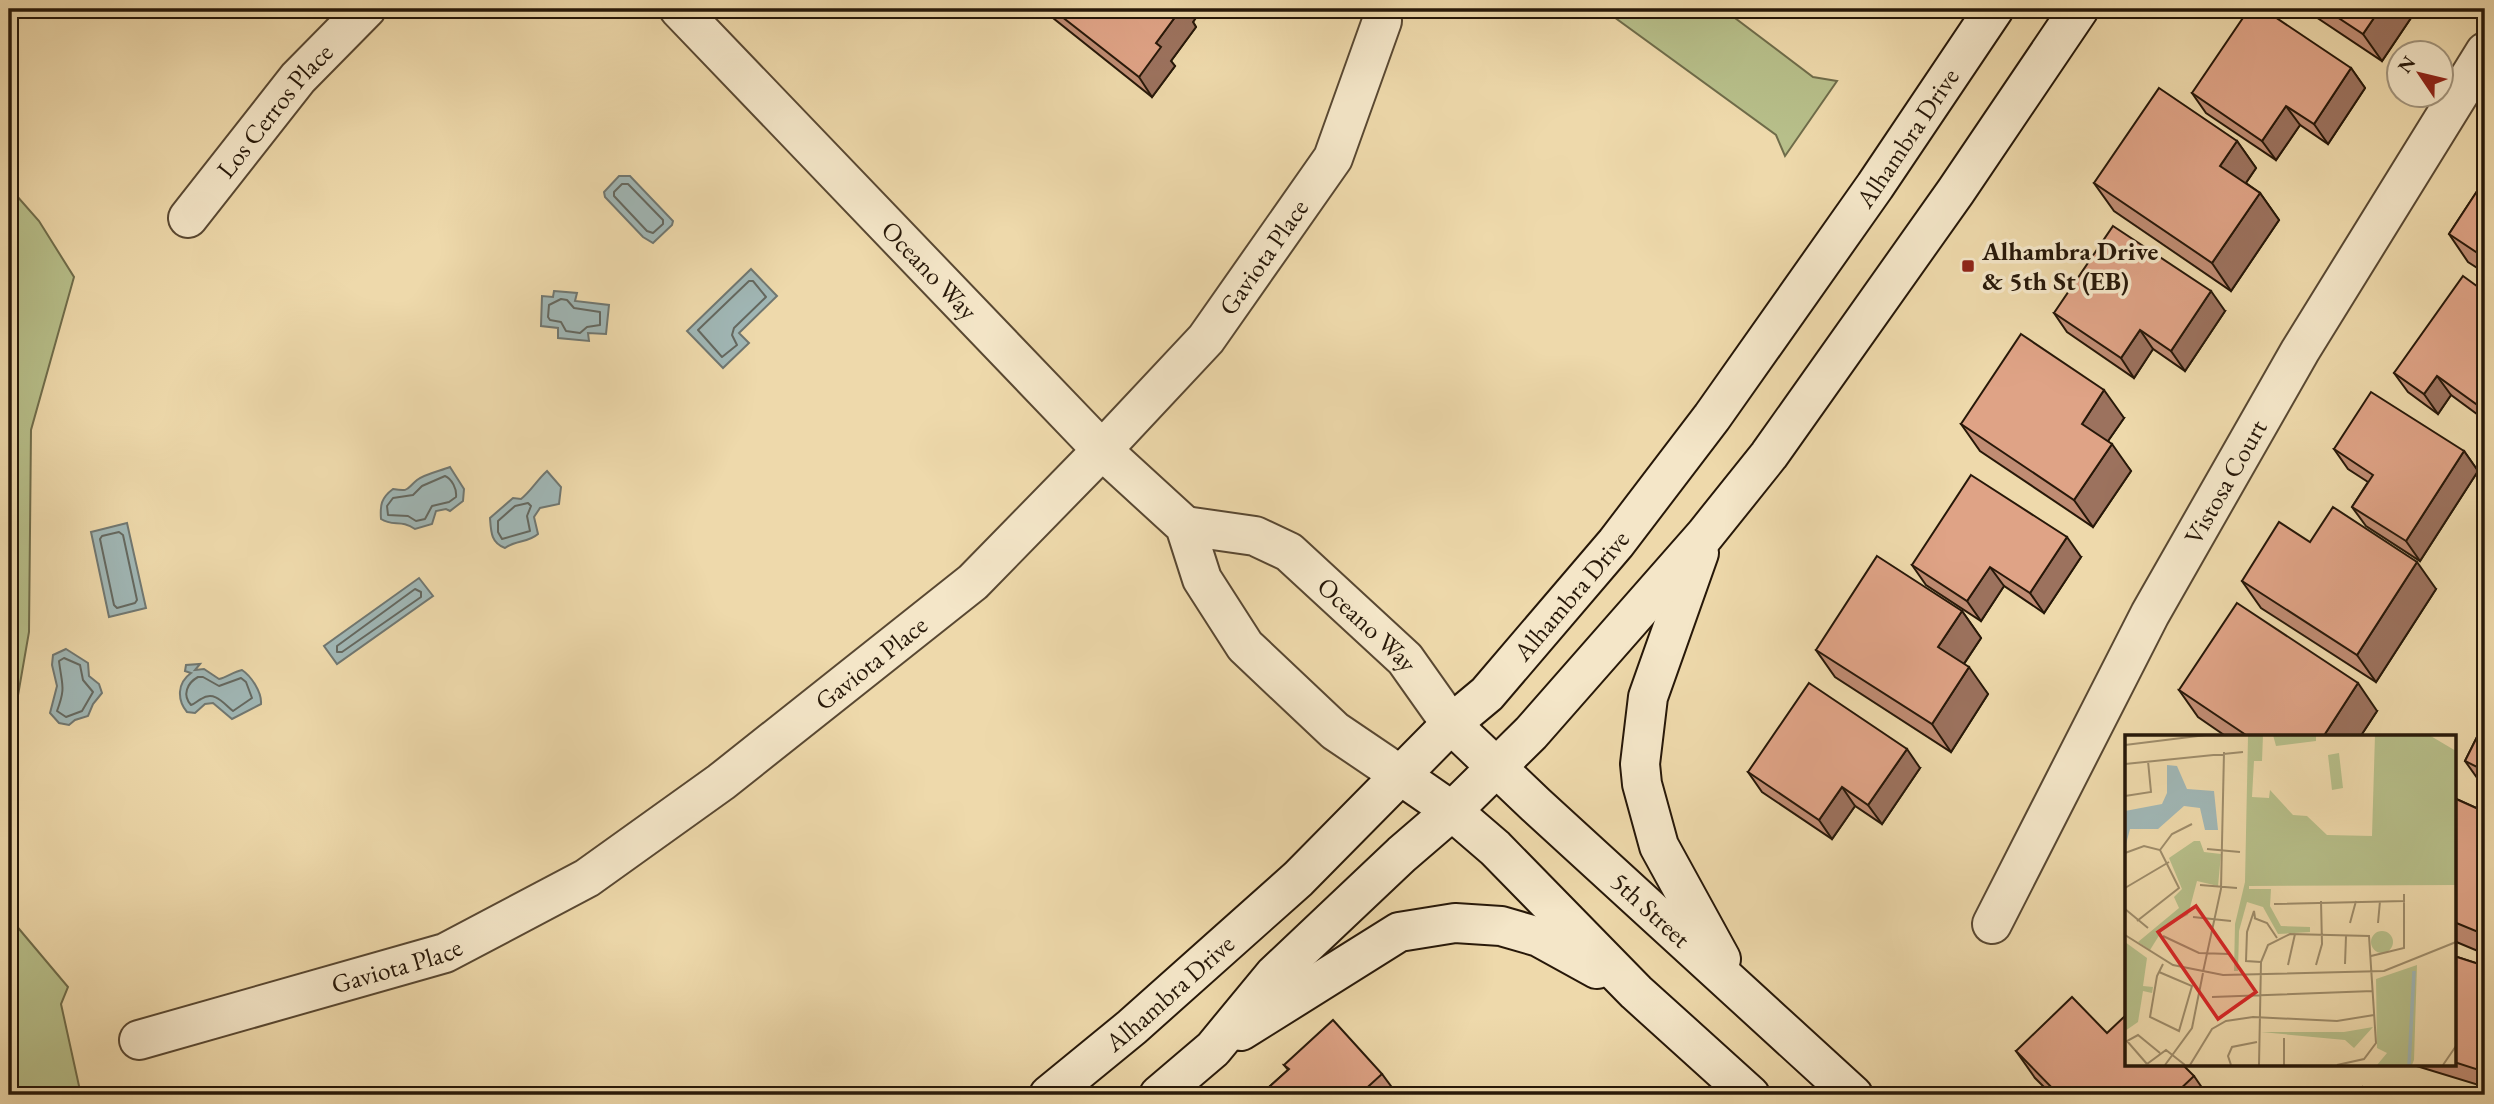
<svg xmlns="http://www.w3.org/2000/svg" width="2494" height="1104" font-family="'EB Garamond',serif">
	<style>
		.green { fill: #b7bf8a; stroke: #6f6c4a; stroke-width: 2 }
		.water { fill: #a0b7b6; stroke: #707771; stroke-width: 2 }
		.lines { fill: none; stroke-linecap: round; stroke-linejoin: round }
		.shore { stroke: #646860; stroke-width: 2 }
		.minor-casing { stroke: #594832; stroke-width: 42 }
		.secondary-casing { stroke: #271809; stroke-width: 42 }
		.minor { stroke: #f4e6c8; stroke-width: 38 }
		.secondary { stroke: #f4e6c8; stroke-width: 38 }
		.wall { fill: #c08c73; stroke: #271809; stroke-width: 2 }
		.shaded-wall { fill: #9c725e; stroke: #271809; stroke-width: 2 }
		.building { fill: #dfa386; stroke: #271809; stroke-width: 2 }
		.poi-dot { fill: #8f2418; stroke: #f4e6c8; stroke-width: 2.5 }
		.labels { text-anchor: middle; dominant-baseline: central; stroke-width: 7; stroke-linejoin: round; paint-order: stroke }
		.street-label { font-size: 26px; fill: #271809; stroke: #f4e6c8 }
		.poi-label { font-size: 26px; font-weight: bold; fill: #271809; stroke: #f4e6c8; text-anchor: start }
		.inset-river { fill: none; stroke: #a0b7b6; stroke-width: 3.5 }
		.inset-road { fill: none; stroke: #9e8c6a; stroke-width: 2 }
		.view { fill: #d62828; fill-opacity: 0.15; stroke: #d62828; stroke-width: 3.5 }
		.inset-edge { fill: none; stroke: #271809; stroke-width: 3.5 }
	</style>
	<rect width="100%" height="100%" fill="#eed9ab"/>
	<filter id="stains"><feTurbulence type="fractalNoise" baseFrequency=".00286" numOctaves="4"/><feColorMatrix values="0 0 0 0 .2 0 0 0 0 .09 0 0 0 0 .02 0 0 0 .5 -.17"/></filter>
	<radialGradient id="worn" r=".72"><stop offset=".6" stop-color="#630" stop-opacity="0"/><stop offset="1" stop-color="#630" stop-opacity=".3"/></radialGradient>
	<!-- green -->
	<g class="green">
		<path d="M1603 9H1723L1813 77 1837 81 1785 156 1776 135Z"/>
		<path d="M9 187 39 221 74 277 31 430 29 632 9 747Z"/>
		<path d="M9 917 68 987 61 1004 81 1095H9Z"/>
	</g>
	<!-- water -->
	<g class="water">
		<path d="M619 176H630L673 221 672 225 653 243 643 237 605 197 604 192Z"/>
		<path d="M751 269 777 296 739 333 749 343 723 368 687 331Z"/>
		<path d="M554 291 577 293 575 301 609 305 606 334 588 333 589 341 558 338V328L541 326 542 296 553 297Z"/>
		<path d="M450 467 464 489 463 501 450 511 446 509 436 511 432 524 415 529C401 519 393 527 381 519 380 505 381 498 393 489 410 492 406 489 417 480 425 474 440 471 450 467Z"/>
		<path d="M547 471 561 487 559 504 540 508 534 517 538 534C528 543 516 540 505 548 491 543 491 532 490 518L513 498 521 499C531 491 537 480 547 471Z"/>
		<path d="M127 523 146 608 109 617 91 532Z"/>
		<path d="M419 578 433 596 337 664 324 646Z"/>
		<path d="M66 649 88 663 89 676 99 684 102 693 93 704 88 716 75 720 69 725 59 723 50 713 57 686 52 665 53 655Z"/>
		<path d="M200 664 195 670 204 669 219 679C227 677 233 672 242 670 251 676 262 692 261 704L232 719 213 703 205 704 195 713 187 712C177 700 177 683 191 673L185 671 186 665Z"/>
	</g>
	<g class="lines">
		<!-- shore -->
		<g class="shore">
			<path d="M622 184H628L663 220V224L653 233 647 231 614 196V192Z"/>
			<path d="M749 281H753L766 297 734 328 732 335 737 345 722 357 698 330Z"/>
			<path d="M561 299 567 300 574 308 600 312V325L587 327 580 333 566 331 561 322 550 320 548 317 549 305Z"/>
			<path d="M445 476C452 479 457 489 456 497L449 502 432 506 425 519 416 521 408 516 388 515 387 506 393 498 413 495 422 486Z"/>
			<path d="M528 503 531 506 527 516 530 531 502 539 498 532V521L515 506Z"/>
			<path d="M119 532 123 535 137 600 135 603 117 608 114 605 100 539 102 536Z"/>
			<path d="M415 589 421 592V597L342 652H337V646Z"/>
			<path d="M64 658 80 665 83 680 93 692 82 711 66 717 57 711C66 687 62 686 59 661Z"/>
			<path d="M198 677H203L219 686 241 678 246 682 252 698 233 711C224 704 215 690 201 699 197 701 195 704 191 705 182 695 187 683 198 677Z"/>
		</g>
		<!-- minor casing -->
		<g class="minor-casing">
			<g id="minor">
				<path id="s1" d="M679 9 1102 450 1185 526 1202 579 1245 646 1335 731 1400 775"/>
				<path id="s2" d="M188 218 298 78 366 9"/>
				<path id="s3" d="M1185 526 1255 536 1289 552 1405 659 1451 724"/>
				<path id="s4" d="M1992 924 2150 614 2300 351 2485 52"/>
				<path id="s5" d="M139 1040 445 953 587 878 721 782 973 582 1102 450 1206 339 1333 158 1382 21"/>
			</g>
		</g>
		<!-- secondary casing -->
		<g class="secondary-casing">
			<g id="secondary">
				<path d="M1699 553 1648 697 1640 764 1642 784 1659 846 1721 959"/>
				<path id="s6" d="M1451 724 1536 805 1853 1095"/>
				<path d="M1400 775 1452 811 1495 848 1636 992 1750 1095"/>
				<path d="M1241 1031 1399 932 1455 923 1501 926 1539 937 1597 969"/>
				<path id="s7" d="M1049 1095 1132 1027 1298 879 1451 724 1487 694 1616 543 1712 417 1875 186 1994 9"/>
				<path d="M1159 1095 1213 1049 1274 975 1402 854 1452 811 1531 733 1705 535 1769 455 1956 191 2079 9"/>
			</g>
		</g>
		<!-- minor -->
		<use href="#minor" class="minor"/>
		<!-- secondary -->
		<use href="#secondary" class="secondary"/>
	</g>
	<!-- wall -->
	<g class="wall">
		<path d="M1044 9H1202L1193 22 1196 27 1171 61 1175 66 1152 97 1048 14Z"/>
		<path d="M2304 9H2417L2382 61Z"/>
		<path d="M2351 68 2365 88 2328 144 2300 125 2276 160 2206 113 2192 93Z"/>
		<path d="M2237 141 2256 168 2246 183 2260 193 2279 220 2231 291 2114 211 2094 183Z"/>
		<path d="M2485 179V273L2468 262 2449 234Z"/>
		<path d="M2485 292V420L2451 395 2438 414 2408 392 2394 373Z"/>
		<path d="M2225 311 2185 371 2153 349 2134 378 2067 332 2054 313Z"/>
		<path d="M2124 418 2108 441 2131 471 2093 527 1980 451 1961 424Z"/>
		<path d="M2334 449 2464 451 2478 471 2420 561 2366 526 2352 507 2368 482 2348 469Z"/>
		<path d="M2310 542 2436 589 2376 682 2261 608 2242 581Z"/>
		<path d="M2081 557 2044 613 2004 586 1981 621 1926 585 1912 565Z"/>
		<path d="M1962 611 1981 638 1964 664 1988 694 1951 752 1835 677 1816 650Z"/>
		<path d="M2179 690 2377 711 2360 737H2227L2198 717Z"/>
		<path d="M2485 721V789L2465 761Z"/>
		<path d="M1920 768 1882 824 1855 806 1832 839 1762 792 1748 772Z"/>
		<path d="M2454 798 2485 812V954L2454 941Z"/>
		<path d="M2454 956 2485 966V1087L2410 1064H2454Z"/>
		<path d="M2107 1033 2194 1076 2207 1095H2052L2035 1078 2016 1051Z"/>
		<path d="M1284 1065 1382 1074 1396 1093 1394 1095H1260L1288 1070Z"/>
	</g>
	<!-- shaded-wall -->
	<g class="shaded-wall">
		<path d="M1181 9H1202L1193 22 1196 27 1171 61 1175 66 1152 97 1139 77 1156 43Z"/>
		<path d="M2380 9H2417L2382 61 2363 34Z"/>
		<path d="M2351 68 2365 88 2328 144 2314 124Z"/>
		<path d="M2286 106 2300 125 2276 160 2262 141Z"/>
		<path d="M2237 141 2256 168 2239 193 2220 166Z"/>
		<path d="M2260 193 2279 220 2231 291 2212 263Z"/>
		<path d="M2211 291 2225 311 2185 371 2171 351Z"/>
		<path d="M2140 330 2153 349 2134 378 2121 358Z"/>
		<path d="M2437 376 2451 395 2438 414 2424 394Z"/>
		<path d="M2104 390 2124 418 2101 451 2082 424Z"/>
		<path d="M2112 444 2131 471 2093 527 2074 500Z"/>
		<path d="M2464 451 2478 471 2420 561 2406 541Z"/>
		<path d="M2067 537 2081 557 2044 613 2030 593Z"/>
		<path d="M2417 562 2436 589 2376 682 2357 655Z"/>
		<path d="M1990 567 2004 586 1981 621 1967 601Z"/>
		<path d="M1962 611 1981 638 1957 674 1938 647Z"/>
		<path d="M1969 667 1988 694 1951 752 1932 724Z"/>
		<path d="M2358 683 2377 711 2360 737H2323Z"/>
		<path d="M1907 749 1920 768 1882 824 1868 805Z"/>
		<path d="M1842 787 1855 806 1832 839 1819 820Z"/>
		<path d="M2485 976V1004L2479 996Z"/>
	</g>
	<!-- building -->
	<g class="building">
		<path d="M1052 9H1181L1156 43 1161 47 1139 77Z"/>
		<path d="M2249 9H2263L2351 68 2314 124 2286 106 2262 141 2192 93Z"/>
		<path d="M2325 9H2380L2363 34Z"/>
		<path d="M2159 88 2237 141 2220 166 2260 193 2212 263 2094 183Z"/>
		<path d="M2485 179V258L2449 234Z"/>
		<path d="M2113 226 2211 291 2171 351 2140 330 2121 358 2054 313Z"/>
		<path d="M2463 276 2485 292V406L2483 409 2437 376 2424 394 2394 373Z"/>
		<path d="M2021 334 2104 390 2082 424 2112 444 2074 500 1961 424Z"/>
		<path d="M2371 392 2464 451 2406 541 2352 507 2373 475 2334 449Z"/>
		<path d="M1971 475 2067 537 2030 593 1990 567 1967 601 1912 565Z"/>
		<path d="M2333 507 2417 562 2357 655 2242 581 2279 522 2310 542Z"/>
		<path d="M1877 556 1962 611 1938 647 1969 667 1932 724 1816 650Z"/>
		<path d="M2237 603 2358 683 2323 737H2249L2179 690Z"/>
		<path d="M1809 683 1907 749 1868 805 1842 787 1819 820 1748 772Z"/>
		<path d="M2485 721V771L2465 761Z"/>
		<path d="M2454 798 2485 812V930L2483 934 2454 922Z"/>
		<path d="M2454 956 2485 966V976L2479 996 2485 998V1072L2454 1062Z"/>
		<path d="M2072 997 2107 1033 2126 1015V1064H2182L2194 1076 2174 1095H2059L2016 1051Z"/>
		<path d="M1333 1020 1382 1074 1359 1095H1260L1289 1069 1284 1065Z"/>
		<path d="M2363 1087 2403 1095H2362Z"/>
	</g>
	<!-- markers -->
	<rect class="poi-dot" x="1961" y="259" width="14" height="14" rx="3.5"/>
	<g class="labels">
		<!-- street labels -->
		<g class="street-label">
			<text stroke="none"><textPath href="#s2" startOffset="138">Los Cerros Place</textPath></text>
			<text stroke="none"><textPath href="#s7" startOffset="1292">Alhambra Drive</textPath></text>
			<text stroke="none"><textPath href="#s5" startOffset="1402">Gaviota Place</textPath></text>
			<text stroke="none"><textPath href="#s1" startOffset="362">Oceano Way</textPath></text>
			<text stroke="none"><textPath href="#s4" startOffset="500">Vistosa Court</textPath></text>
			<text stroke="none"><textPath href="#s7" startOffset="724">Alhambra Drive</textPath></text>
			<text stroke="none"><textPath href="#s3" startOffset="215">Oceano Way</textPath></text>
			<text stroke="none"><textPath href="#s5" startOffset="835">Gaviota Place</textPath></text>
			<text stroke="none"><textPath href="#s6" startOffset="273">5th Street</textPath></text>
			<text stroke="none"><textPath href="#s5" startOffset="268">Gaviota Place</textPath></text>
			<text stroke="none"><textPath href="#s7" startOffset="158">Alhambra Drive</textPath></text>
		</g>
		<!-- poi labels -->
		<g class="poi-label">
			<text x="1982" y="251">Alhambra Drive<tspan x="1982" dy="30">&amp; 5th St (EB)</tspan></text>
		</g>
	</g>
	<!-- overview -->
	<g transform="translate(2125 735)">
		<rect width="331" height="331" fill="#eed9ab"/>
		<path d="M138 0 137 26H129L127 62 144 63 145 55 168 80 182 81 202 100 247 101 250 0H304L331 16V150L124 151V154H146L145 171 156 191 185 192V197L153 199 138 172 122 167 114 196 113 236H109L110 189 120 147 123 1ZM148 0H191V6L151 11ZM214 18 218 53 207 55 203 20ZM69 106H75L79 117 96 119 93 151 72 146 63 180 40 191 25 215 13 207 54 173 49 162 57 154 44 123ZM246 207a11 11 0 1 1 22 0a11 11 0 1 1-22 0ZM0 207 22 223 18 251 28 252 27 258 18 256 13 287 0 296ZM292 230 289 325 287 330H252L262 318 252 313 251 244ZM248 292 229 313 220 305 136 297H219Z" fill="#b7bf8a"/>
		<path d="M42 30 52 31 62 54 89 56 93 95H80L75 73 59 71 33 94H5L0 113V76L37 69 42 58Z" fill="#a0b7b6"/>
		<path class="inset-river" d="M284 330 289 236"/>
		<path class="inset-road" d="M0 10 81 0M0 29 118 17M0 61 26 57 23 26M82 114 115 117M35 115 47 99 67 89M0 118 19 111 35 115 54 153 12 186M75 150 112 153M0 153 44 127M149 169 280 166M0 174 23 193M68 182 106 186M129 183 142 188 152 203M130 183 129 176 122 197 121 226 136 227M225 188 231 166M253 188 255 166M0 200 48 230 98 240 259 236 331 207M38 201 74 218 104 219M246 221 279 213V159M220 229 221 201M163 230 170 199M191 230 197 209 196 166M34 237 67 251 54 296 25 282 32 241 38 229M78 237 96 154 99 17M87 262 248 256M22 329 2 306 13 300 35 318M22 329 41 315 60 330M40 330 67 293 78 238M65 330 87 294 101 286 128 282 212 286 249 280M106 330 103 321 107 312 132 307M134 330 136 227 143 210 165 199 244 201 251 308 239 324 212 330M159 330V303M318 330 331 311"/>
		<path class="view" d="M71 171 131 257 93 284 33 197Z"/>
		<rect width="331" height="331" class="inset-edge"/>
	</g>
	<!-- margin -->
	<rect width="2494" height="1104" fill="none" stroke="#eed9ab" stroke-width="35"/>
	<rect x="10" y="10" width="2473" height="1083" fill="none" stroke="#271809" stroke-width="3.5"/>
	<rect x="18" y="18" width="2459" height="1069" fill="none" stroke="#271809" stroke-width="2"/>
	<!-- north arrow -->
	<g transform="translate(2420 74) rotate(305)"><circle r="33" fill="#f4e6c8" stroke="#a2947c" stroke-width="2"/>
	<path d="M0-5L12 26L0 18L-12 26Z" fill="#8f2418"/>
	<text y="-10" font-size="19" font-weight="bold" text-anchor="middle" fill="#271809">N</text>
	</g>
	<rect width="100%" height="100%" filter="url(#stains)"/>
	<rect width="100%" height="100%" fill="url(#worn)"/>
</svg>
